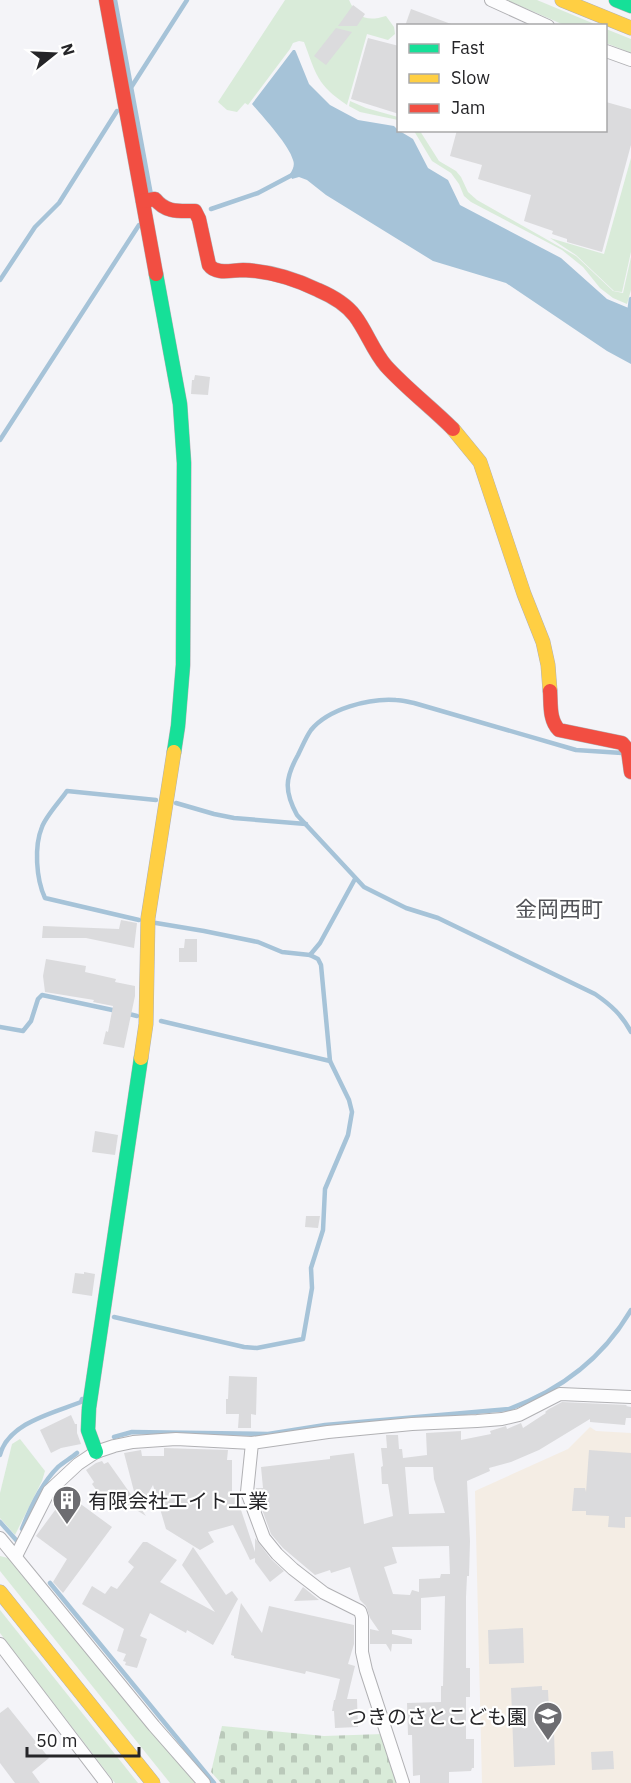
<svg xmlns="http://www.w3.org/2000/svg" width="631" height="1783" font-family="'IBM Plex Sans','Noto Sans JP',sans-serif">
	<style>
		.education { fill: #f4ede4 }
		.grass { fill: #d9ebd9 }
		.cemetery { fill: url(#cemetery-stones) }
		.water { fill: #a6c3d8 }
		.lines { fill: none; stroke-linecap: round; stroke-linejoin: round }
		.stream { stroke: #a6c3d8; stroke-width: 4.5 }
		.building { fill: #dbdbdd; fill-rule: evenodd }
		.street-casing { stroke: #b1b1b4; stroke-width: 14 }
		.fast-casing { stroke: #b1b1b4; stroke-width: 15 }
		.slow-casing { stroke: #b1b1b4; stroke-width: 15 }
		.jam-casing { stroke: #b1b1b4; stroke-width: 15 }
		.street { stroke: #fdfdfe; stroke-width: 12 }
		.fast { stroke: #16e098; stroke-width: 14 }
		.slow { stroke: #ffcf43; stroke-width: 14 }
		.jam { stroke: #f24e42; stroke-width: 14 }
		.labels { text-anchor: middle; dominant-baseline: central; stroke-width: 4.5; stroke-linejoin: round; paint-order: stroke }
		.poi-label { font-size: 20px; fill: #252528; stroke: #fff; text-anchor: start }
		.quarter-label { font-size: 22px; fill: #525358; stroke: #fff }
	</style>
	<defs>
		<pattern id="cemetery-stones" width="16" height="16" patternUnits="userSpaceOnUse" patternTransform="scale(1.5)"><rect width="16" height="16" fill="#d9ebd9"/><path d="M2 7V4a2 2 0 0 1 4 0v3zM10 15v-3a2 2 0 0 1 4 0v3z" fill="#bac9ba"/></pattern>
	</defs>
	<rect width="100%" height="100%" fill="#f4f4f8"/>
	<!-- education -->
	<path class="education" d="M590 1427 596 1431 631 1433V1783H482L475 1491 568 1449Z"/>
	<!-- grass -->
	<g class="grass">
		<path d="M285 0H349C357 18 367 22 386 16L394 27 395 34 388 40 367 34 347 105C317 85 316 74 304 42L299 41 293 43 290 49 248 105 245 103 237 112 227 110 218 102Z"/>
		<path d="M507 0H537L597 25H564Z"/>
		<path d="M606 29 631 39V53L606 43Z"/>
		<path d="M350 101 366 108 398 117V120L360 112 349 106Z"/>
		<path d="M414 131H420L439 161 456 171 461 177 468 192 477 200 576 256 613 291 623 293 631 257V290L627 304 613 298 600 288 583 267 562 250 471 202 464 196 459 184 451 173 432 161Z"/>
		<path d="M631 158V252L622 292 614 291 576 255 550 238 604 254Z"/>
		<path d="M20 1439 45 1471 42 1481 15 1535 0 1518V1493L12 1444Z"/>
		<path d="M0 1556 8 1558 28 1582 195 1783H170L0 1571Z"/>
		<path d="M0 1610 138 1783H115L0 1633Z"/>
	</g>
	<!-- cemetery -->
	<path class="cemetery" d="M222 1726 324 1736 383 1734 400 1783H221L211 1772Z"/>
	<!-- water -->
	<path class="water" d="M293 50H295L296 52 309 84 330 105 358 120 394 126 398 130 413 139 428 168 448 180 460 205 561 258 607 299 631 309V364L607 351 506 283 433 261 326 195 307 180 299 177 292 179 290 174C293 169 295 165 293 160 289 145 263 117 252 104Z"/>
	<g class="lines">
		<!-- stream -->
		<g class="stream">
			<path d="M115 0 151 195"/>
			<path d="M132 86 187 0"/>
			<path d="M211 209 258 193 294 174"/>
			<path d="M0 280 35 227 59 203 117 111"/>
			<path d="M629 314 631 299"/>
			<path d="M0 440 139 225"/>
			<path d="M622 753 576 750 414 703C408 702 402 700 396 700 369 698 328 709 311 730 306 737 302 747 298 755 285 778 284 791 297 815L364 887 406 908 438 918 595 994C611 1005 622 1015 631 1032"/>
			<path d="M176 803 214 814 234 818 306 824"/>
			<path d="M139 920 45 898C36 879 34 846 42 827 46 816 60 801 67 791L156 800"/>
			<path d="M156 923 204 931 258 942 282 952 310 955 320 943 355 879"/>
			<path d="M125 1013 137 1016"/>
			<path d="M161 1021 330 1061"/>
			<path d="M0 1027 23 1031 31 1021 38 999 42 995 117 1011"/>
			<path d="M114 1317 244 1347 257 1348 303 1339 312 1288 311 1268 323 1230 325 1189 348 1135 352 1112 349 1100 330 1061 321 965 318 959 310 955"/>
			<path d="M114 1437 132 1432 268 1434 325 1425 509 1409C561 1390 603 1358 631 1310"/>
			<path d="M0 1455C8 1423 53 1413 81 1402L82 1399"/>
			<path d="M0 1522 17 1541"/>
			<path d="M22 1529C30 1508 41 1484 58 1467 64 1462 71 1458 77 1453"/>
			<path d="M50 1583 214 1783"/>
		</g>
	</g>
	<!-- building -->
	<g class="building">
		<path d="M353 5 365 14 357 26H338Z"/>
		<path d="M411 9 451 24V26H405Z"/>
		<path d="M336 28 352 32 326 65 314 56Z"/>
		<path d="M368 38 399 46V114L351 99Z"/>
		<path d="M606 102 631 109V145L602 252 567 242V239L552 234 553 231 524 221 531 195 478 179 482 165 450 156 457 130H606Z"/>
		<path d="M195 375 210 377 208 395 191 394 192 380H194Z"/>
		<path d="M121 920 137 923 134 948 86 938H42L43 926 119 929Z"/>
		<path d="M185 939H197V962H179V948H184Z"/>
		<path d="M46 959 86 966 85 972 116 979 115 982 135 986V996L124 1048 103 1044 106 1031 108 1032 113 1006 93 1002 94 1000 45 992 43 976Z"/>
		<path d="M95 1131 118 1135 115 1155 92 1152Z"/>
		<path d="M306 1216H320L318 1228 305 1227Z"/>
		<path d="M84 1272 95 1274 92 1296 72 1293 75 1273 84 1274Z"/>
		<path d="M229 1376 257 1377 256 1415 251 1414V1428H238L239 1414H226V1399H228Z"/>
		<path d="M562 1402 627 1405 626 1406 631 1407V1418H626L625 1425 590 1422V1419L539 1450 511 1462 489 1468 490 1471 467 1481 470 1541 469 1576H467L466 1597V1668H470V1697H466V1739H474V1768H472L471 1771 449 1772V1783H420V1775L413 1776 412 1735H408L407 1703 441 1702V1686H443L445 1596 421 1598V1630H392V1634L412 1639V1644H392L391 1652 386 1644H370V1629L379 1631 370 1618 366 1606 360 1600 350 1567 331 1573 330 1570 315 1575 283 1548 271 1534 256 1493V1488H263L261 1467 330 1459V1456L354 1453 364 1524 393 1516 388 1484H382L381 1467 383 1466 381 1448H387L386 1435H398L399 1449H402L403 1458 427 1455 426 1433 461 1431V1440L491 1434 490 1431 506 1426 507 1429 521 1423 523 1428 546 1413 545 1412 549 1409ZM405 1467H433L434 1479 445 1513 409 1514ZM449 1546 450 1574H441L440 1578 419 1579V1592L412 1590 410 1595 393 1594 384 1567 397 1563 392 1547Z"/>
		<path d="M71 1415 75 1424H77V1433L81 1444 61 1448 51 1453 40 1430Z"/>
		<path d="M164 1448 228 1450 227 1460H232V1494L236 1495 255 1552V1538L271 1559 284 1571 270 1582 255 1562V1558L250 1560 233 1525 208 1532 214 1542 200 1550 166 1529 153 1485 140 1507 146 1516 117 1498 109 1508 92 1484 94 1482 86 1470 96 1463 102 1461 104 1464 108 1462 137 1503 124 1453 141 1450 142 1456H164Z"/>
		<path d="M589 1450 631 1453V1517H625V1528L608 1527 609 1516 586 1515V1511H572L574 1488H585L586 1492Z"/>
		<path d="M67 1494 112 1527 63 1593 53 1582 67 1559 36 1536Z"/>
		<path d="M143 1542H147L177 1560 160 1582 215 1612 182 1565 193 1547 226 1595 232 1591 238 1599 213 1645 187 1630 186 1633 150 1613 140 1636 147 1639 137 1668 125 1665 126 1662 123 1661 126 1654 117 1651 124 1629 82 1604 92 1586 105 1594 111 1586 117 1589 134 1567 128 1562Z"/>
		<path d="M303 1587 319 1600H320L294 1601Z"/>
		<path d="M241 1603 262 1633 269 1606 354 1625V1644L348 1664 355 1666 347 1699H357L358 1727 335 1728 334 1711H332L334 1700H335L340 1679 306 1671 305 1674 234 1658V1656L231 1655Z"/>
		<path d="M523 1628 524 1663 489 1664 488 1630Z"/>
		<path d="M542 1686V1690H548L550 1731H554L555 1765 514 1767 511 1688Z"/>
		<path d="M8 1707 49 1758 32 1772 40 1783H15L0 1763V1713Z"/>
		<path d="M613 1751 614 1769 592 1770 591 1752Z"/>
	</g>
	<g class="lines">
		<!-- street casing -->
		<g class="street-casing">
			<g id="street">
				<path d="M491 0 548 26"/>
				<path d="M606 51 631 60"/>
				<path d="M252 1443 247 1492 264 1538 277 1554 293 1569 324 1593 360 1611 362 1617V1652L366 1670 403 1783"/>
				<path d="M0 1538 154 1726 204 1783"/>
				<path d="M16 1556 49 1491 78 1464 96 1452 114 1446 133 1442 176 1439 252 1443 328 1432 412 1424 477 1421 502 1419 519 1415 560 1394 631 1397"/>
				<path d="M0 1644 106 1783"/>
			</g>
		</g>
		<!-- fast casing -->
		<g class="fast-casing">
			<g id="fast">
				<path d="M616 0 631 6"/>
				<path d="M156 274 180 404 184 463 183 665 178 726 174 752"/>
				<path d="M96 1452 88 1430 89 1408 141 1058"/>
			</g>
		</g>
		<!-- slow casing -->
		<g class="slow-casing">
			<g id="slow">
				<path d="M562 0 631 28"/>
				<path d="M453 429 480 462 524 594 543 642 548 665 550 691"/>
				<path d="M141 1058 146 1024 148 918 174 752"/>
				<path d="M0 1592 153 1783"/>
			</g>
		</g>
		<!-- jam casing -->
		<g class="jam-casing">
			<g id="jam">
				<path d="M106 0 156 274"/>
				<path d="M143 201 155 199C166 213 179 211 195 211L199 219 209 265C216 275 232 270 243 270 269 271 295 279 318 290 332 296 346 304 355 316 367 332 373 351 386 366 407 389 431 407 453 429"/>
				<path d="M550 691C551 704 549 720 559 730L622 743 628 750 631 772"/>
			</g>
		</g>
		<!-- street -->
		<use href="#street" class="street"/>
		<!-- fast -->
		<use href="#fast" class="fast"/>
		<!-- slow -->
		<use href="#slow" class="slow"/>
		<!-- jam -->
		<use href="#jam" class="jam"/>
	</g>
	<!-- icons -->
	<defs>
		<g id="building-pin" transform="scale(1.5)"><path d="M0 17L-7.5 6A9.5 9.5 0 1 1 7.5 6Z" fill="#6d6d71" stroke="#fff"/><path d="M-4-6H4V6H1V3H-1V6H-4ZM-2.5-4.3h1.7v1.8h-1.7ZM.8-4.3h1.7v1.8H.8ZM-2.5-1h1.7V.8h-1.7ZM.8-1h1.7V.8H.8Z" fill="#fff"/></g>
		<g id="school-pin" transform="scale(1.5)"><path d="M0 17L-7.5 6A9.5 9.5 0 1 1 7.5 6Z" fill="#6d6d71" stroke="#fff"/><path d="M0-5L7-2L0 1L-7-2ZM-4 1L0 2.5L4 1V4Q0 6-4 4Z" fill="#fff"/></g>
	</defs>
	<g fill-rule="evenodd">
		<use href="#building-pin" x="67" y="1500"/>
		<use href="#school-pin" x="548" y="1716"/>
	</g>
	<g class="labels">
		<!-- poi labels -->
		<g class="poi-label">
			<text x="88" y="1500">有限会社エイト工業</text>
			<text x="527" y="1716" text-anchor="end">つきのさとこども園</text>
		</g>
		<!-- quarter labels -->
		<g class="quarter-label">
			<text x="559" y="908">金岡西町</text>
		</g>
	</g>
	<!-- legend -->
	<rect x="397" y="24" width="210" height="108" fill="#ffffff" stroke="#a8a8a9" stroke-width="1.5"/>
	<rect x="409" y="44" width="30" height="9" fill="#16e098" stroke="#a8a8a9" stroke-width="1.5"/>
	<text x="451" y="54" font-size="18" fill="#252528">Fast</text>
	<rect x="409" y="74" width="30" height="9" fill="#ffcf43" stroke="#a8a8a9" stroke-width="1.5"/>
	<text x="451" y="84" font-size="18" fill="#252528">Slow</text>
	<rect x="409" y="104" width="30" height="9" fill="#f24e42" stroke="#a8a8a9" stroke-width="1.5"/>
	<text x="451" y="114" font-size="18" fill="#252528">Jam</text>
	<!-- north arrow -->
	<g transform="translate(54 54) rotate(72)" stroke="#ffffff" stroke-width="4.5" paint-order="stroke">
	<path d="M0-4.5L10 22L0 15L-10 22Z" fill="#252528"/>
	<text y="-9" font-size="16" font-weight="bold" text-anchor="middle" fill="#252528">N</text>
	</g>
	<!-- scale -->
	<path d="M27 1747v9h112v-9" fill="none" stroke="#252528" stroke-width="3"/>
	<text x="36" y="1747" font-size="18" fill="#252528" stroke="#ffffff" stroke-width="4.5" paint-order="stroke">50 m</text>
</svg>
